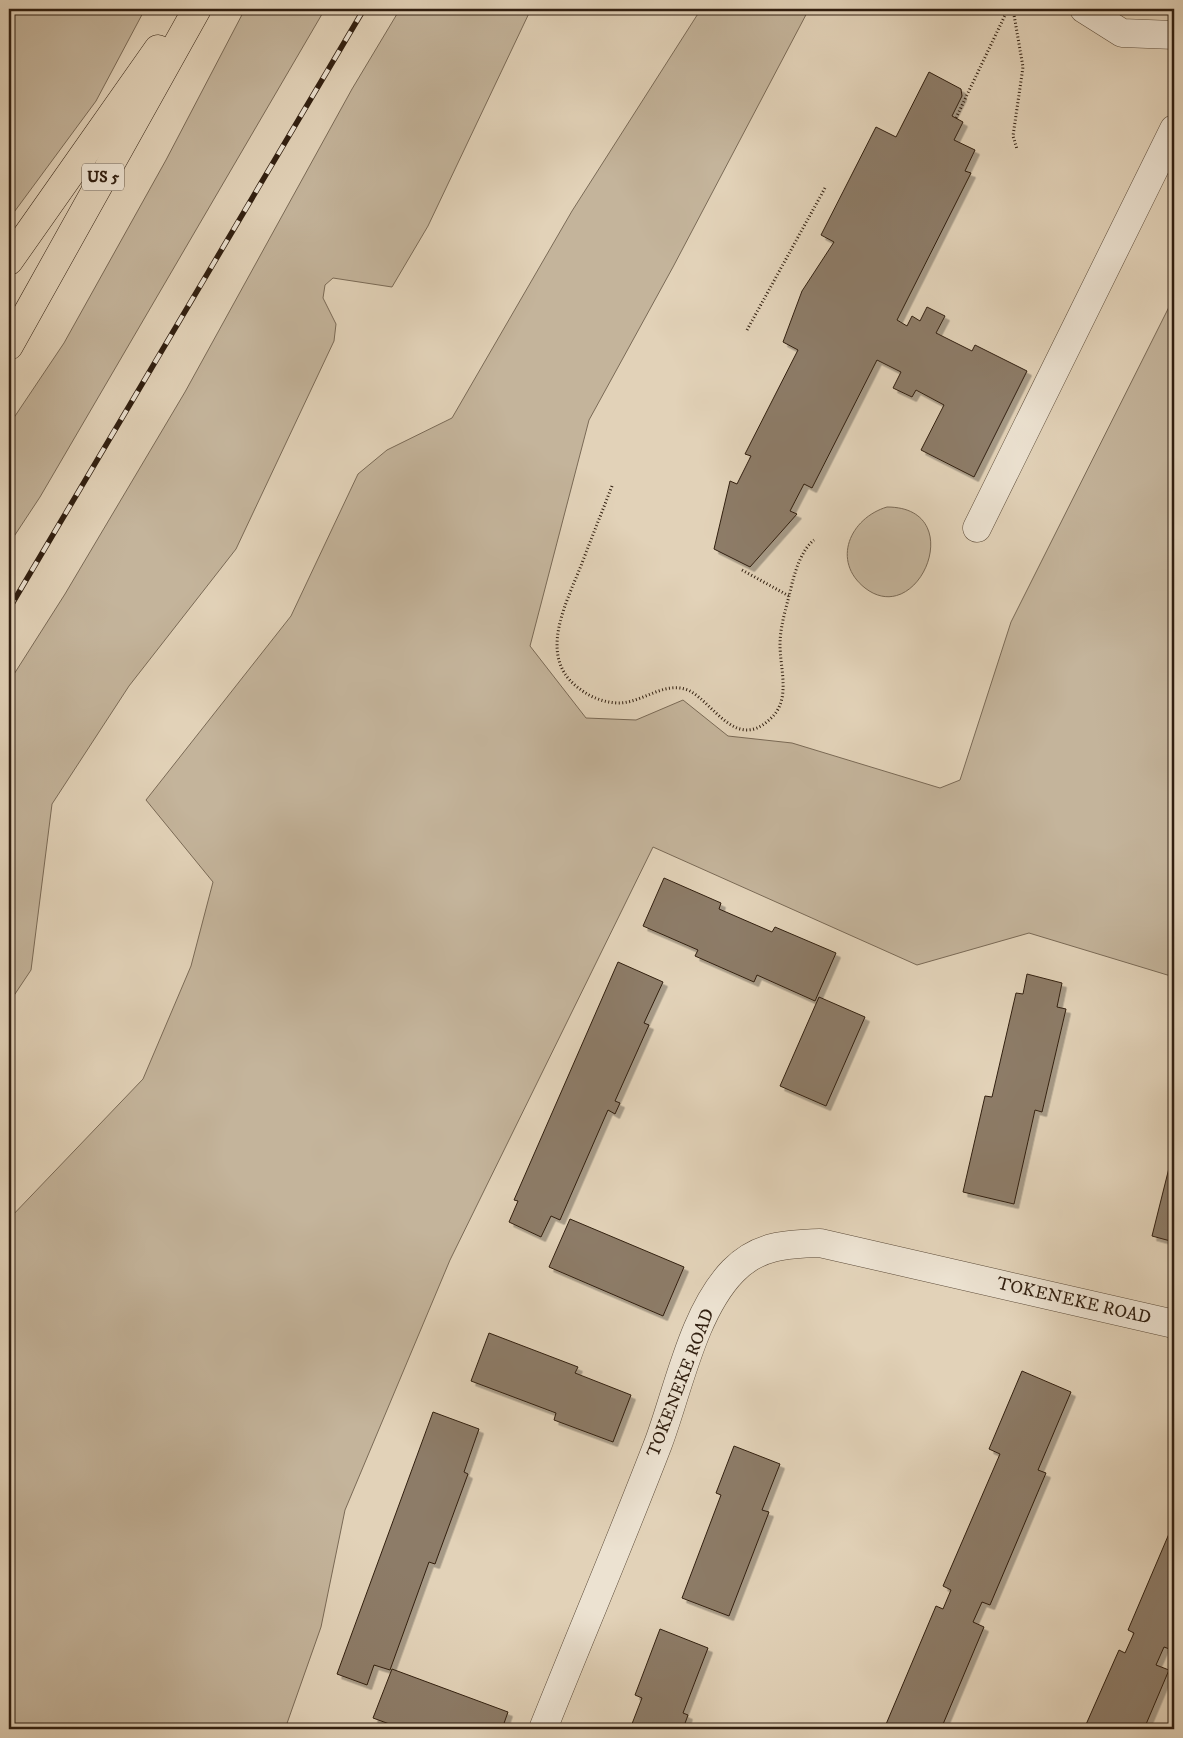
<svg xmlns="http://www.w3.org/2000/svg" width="1183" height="1738" font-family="'IM FELL DW Pica',serif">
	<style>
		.green { fill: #c4b49b; stroke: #7a6a56 }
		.building { fill: #8d7c67; stroke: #311f10; filter: url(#shadow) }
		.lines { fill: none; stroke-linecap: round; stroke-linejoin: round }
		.minor-casing { stroke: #5d4c3a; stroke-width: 29 }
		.major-casing { stroke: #311f10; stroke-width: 29 }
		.path { stroke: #311f10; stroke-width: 3; stroke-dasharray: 1 2.5; stroke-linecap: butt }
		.minor { stroke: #ece2d1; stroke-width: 28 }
		.major { stroke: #e2d2b8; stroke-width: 28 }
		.rail-casing { stroke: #311f10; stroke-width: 5.5 }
		.rail { stroke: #ece2d1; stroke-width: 4; stroke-dasharray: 11; stroke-linecap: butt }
		.labels { text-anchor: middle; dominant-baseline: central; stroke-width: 5; stroke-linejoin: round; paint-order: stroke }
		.shield { fill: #ece2d1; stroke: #695a4a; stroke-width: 1 }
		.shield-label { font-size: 16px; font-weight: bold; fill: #311f10 }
		.street-label { font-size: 18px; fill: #311f10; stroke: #ece2d1 }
	</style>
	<defs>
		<filter id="shadow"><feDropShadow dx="4.5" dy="4.5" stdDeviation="0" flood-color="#0004"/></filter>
	</defs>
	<rect width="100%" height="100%" fill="#e2d2b8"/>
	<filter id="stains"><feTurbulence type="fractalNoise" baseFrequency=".004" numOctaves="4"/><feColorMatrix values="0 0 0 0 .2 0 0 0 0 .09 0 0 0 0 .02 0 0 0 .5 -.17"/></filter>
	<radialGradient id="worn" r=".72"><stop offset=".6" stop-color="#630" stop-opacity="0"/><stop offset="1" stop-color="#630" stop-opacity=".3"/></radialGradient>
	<!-- green -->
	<g class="green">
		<path d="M9 9H145L96 101 9 219Z"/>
		<path d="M245 9H325L40 497 9 544V425L64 343 166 160Z"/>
		<path d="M400 9H531L428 226 392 287 333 278 325 285 323 298 336 324 334 341 236 549 129 686 52 804 31 970 9 1003V682L65 594 185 392 352 89Z"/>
		<path d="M701 9H809L673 267 589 420 530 646 586 718 636 720 683 700 728 736 792 743 940 788 960 780 1011 622 1174 297V977L1029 933 917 965 653 847 450 1260 345 1510 321 1627 285 1729H9V1219L143 1079 191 966 213 882 146 800 291 616 358 474 387 450 452 418 572 211Z"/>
		<path d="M887 507C970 507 919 630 865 588 831 561 850 518 887 507Z"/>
	</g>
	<!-- building -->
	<g class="building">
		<path d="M929 72 961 89 962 96 952 116 963 122 954 140 975 150 965 171 971 173 897 320 907 326 912 316 920 321 927 307 945 316 936 333 972 351 975 345 1027 371 974 477 921 450 944 405 916 390 912 397 893 388 901 372 877 360 812 488 804 484 790 511 797 514 750 567 714 549 730 481 737 484 751 456 745 454 798 350 783 342 802 291 834 242 821 235 876 127 896 137Z"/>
		<path d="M664 878 721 903 719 909 772 932 775 927 836 953 815 1001 757 975 754 982 695 956 698 950 643 926Z"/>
		<path d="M618 962 663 982 644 1023 649 1025 615 1101 620 1103 615 1114 608 1110 560 1220 551 1216 541 1237 509 1222 518 1201 514 1200Z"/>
		<path d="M1027 974 1062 983 1057 1007 1066 1009 1042 1112 1035 1110 1014 1204 963 1192 985 1096 992 1097 1016 993 1023 994Z"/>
		<path d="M819 997 865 1017 826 1106 780 1086Z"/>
		<path d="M1174 1148V1242L1152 1236Z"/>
		<path d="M570 1219 684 1267 663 1316 549 1267Z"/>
		<path d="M489 1333 578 1367 575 1373 631 1395 613 1442 554 1420 556 1413 471 1381Z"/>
		<path d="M1022 1371 1071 1392 1038 1470 1046 1473 990 1605 982 1602 973 1622 984 1627 941 1729H884L936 1606 943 1609 951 1590 943 1586 1000 1454 989 1449Z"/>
		<path d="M433 1412 479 1429 464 1472 468 1474 435 1564 429 1562 390 1670 374 1665 367 1685 337 1674Z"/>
		<path d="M734 1446 780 1464 762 1510 769 1512 729 1616 682 1598 721 1495 716 1493Z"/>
		<path d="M1174 1522V1645L1172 1650 1164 1647 1156 1665 1169 1670 1144 1729H1084L1119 1650 1125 1653 1134 1633 1128 1630Z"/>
		<path d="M660 1629 708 1648 683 1713 688 1715 683 1729H630L642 1698 635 1695Z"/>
		<path d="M392 1669 508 1712 502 1729H403L373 1718Z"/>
	</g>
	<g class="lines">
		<!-- minor casing -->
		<g class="minor-casing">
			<g id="minor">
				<path d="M1084 9 1122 33 1174 35"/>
				<path d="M977 528 1174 129"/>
				<path d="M543 1729C581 1634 621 1540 658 1444 678 1391 693 1312 733 1271 758 1245 787 1244 820 1243L1174 1324"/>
			</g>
		</g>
		<!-- major casing -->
		<g class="major-casing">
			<g id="major">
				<path d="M9 261 158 49"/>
				<path d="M9 346 197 9"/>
			</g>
		</g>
		<!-- path -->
		<g class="path">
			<path d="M1013 9 1023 67 1013 136 1017 149"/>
			<path d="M956 118 1008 9"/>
			<path d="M747 330 825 188"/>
			<path d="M612 486C602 512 592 537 582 563 568 600 537 654 576 686 588 696 601 702 617 703 642 704 665 679 690 691 714 704 736 750 769 720 792 701 780 670 780 645 780 628 785 612 789 596"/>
			<path d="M742 570 789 596C793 579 799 552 814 540"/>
		</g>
		<!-- minor -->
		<use href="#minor" class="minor"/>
		<!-- major -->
		<use href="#major" class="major"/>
		<!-- rail casing -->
		<g class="rail-casing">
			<path id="rail" d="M9 609 364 9"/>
		</g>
		<!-- rail -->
		<use href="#rail" class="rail"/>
	</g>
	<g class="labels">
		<!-- shield labels -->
		<rect class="shield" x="82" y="163.5" width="42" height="27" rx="4"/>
		<g class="shield-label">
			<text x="103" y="177">US 5</text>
		</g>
		<!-- street labels -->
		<g class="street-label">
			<text transform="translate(1074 1301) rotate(13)">TOKENEKE ROAD</text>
			<text transform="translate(681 1383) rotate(-69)">TOKENEKE ROAD</text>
		</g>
	</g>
	<!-- margin -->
	<rect width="1183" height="1738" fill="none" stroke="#e2d2b8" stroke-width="30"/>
	<rect x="10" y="10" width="1163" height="1718" fill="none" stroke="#311f10" stroke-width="2.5"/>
	<rect x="15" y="15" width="1153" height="1708" fill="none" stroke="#311f10"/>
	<rect width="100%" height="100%" filter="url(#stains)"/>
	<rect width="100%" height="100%" fill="url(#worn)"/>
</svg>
